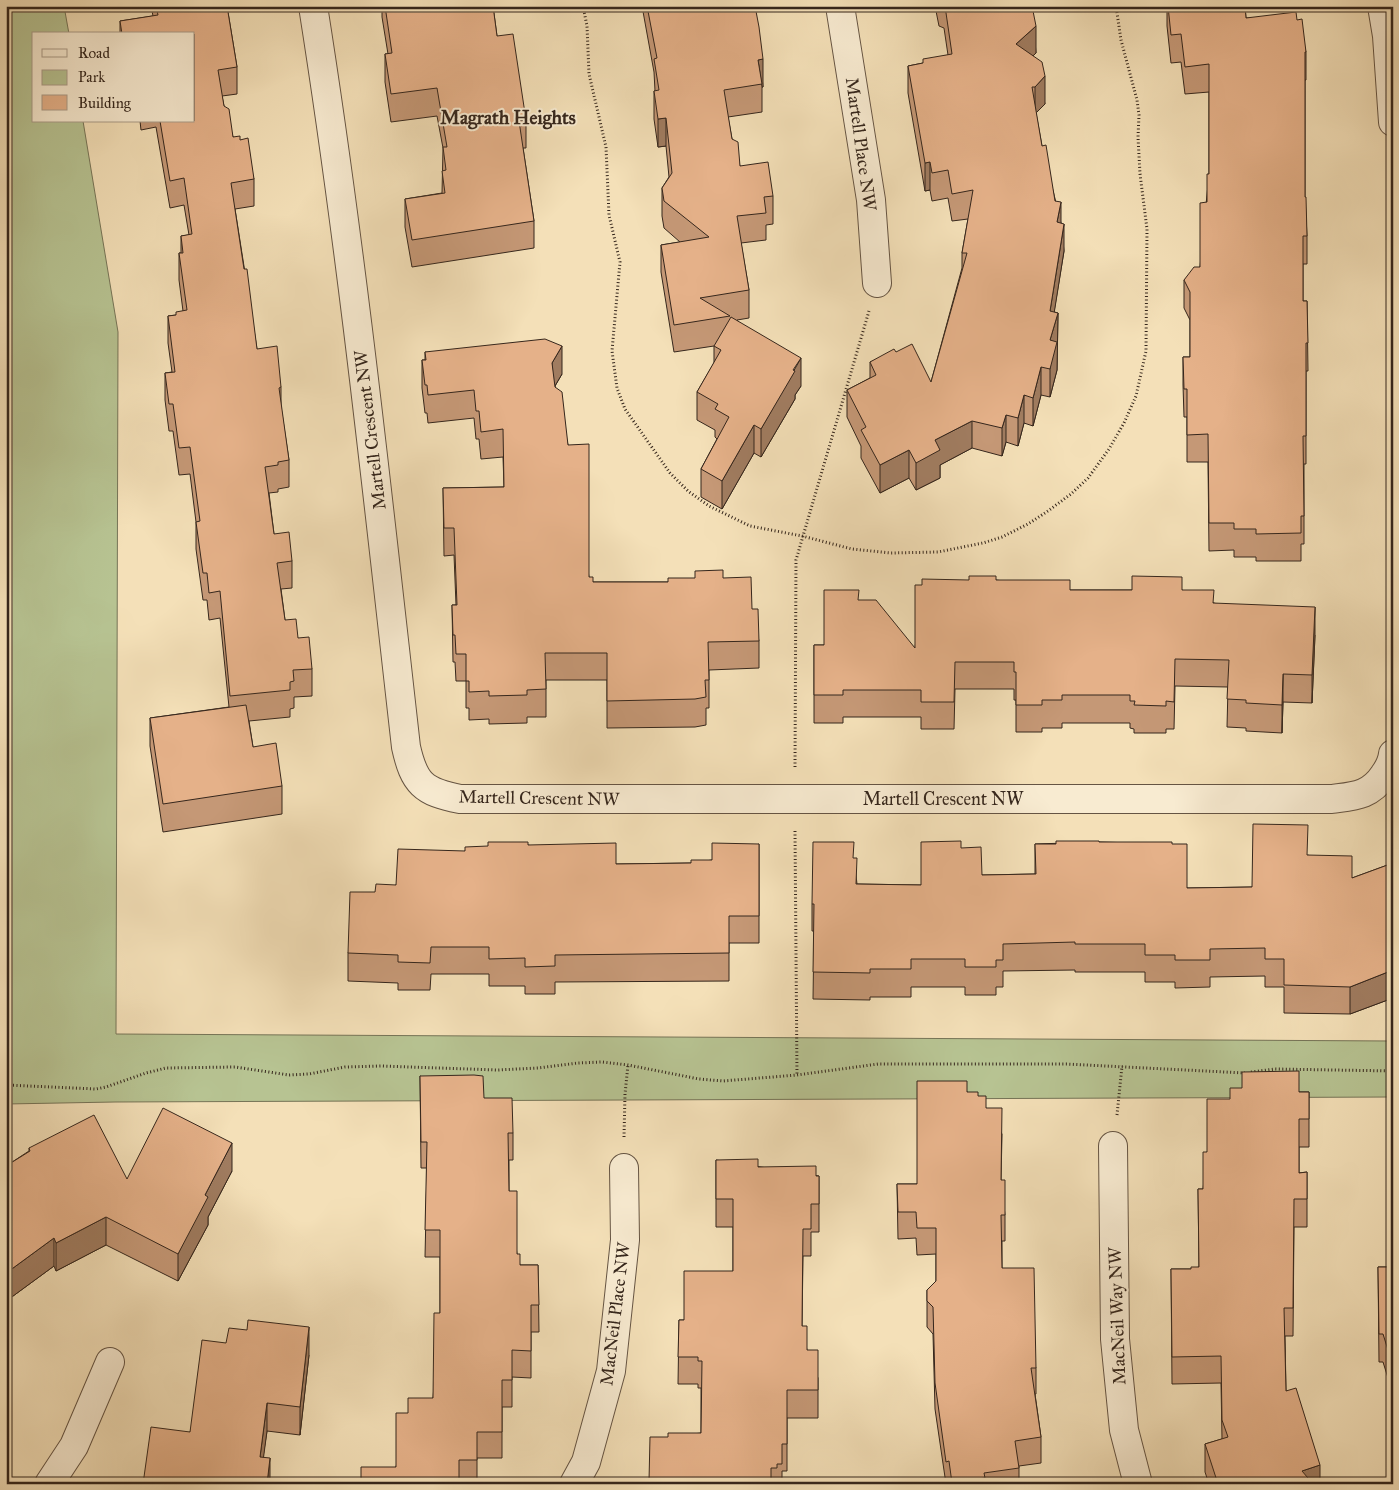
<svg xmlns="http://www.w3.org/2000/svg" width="1399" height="1490" font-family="'IM FELL Great Primer',serif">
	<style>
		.green { fill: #b7c392; stroke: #767457 }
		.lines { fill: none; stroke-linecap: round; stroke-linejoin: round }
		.minor-casing { stroke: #655443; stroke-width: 30 }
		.path { stroke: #35261c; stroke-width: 3; stroke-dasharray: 1 2.5; stroke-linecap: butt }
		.minor { stroke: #f8ebd1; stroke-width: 28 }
		.wall { fill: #c59876; stroke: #35261c }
		.shaded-wall { fill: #a07c60; stroke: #35261c }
		.building { fill: #e5b189; stroke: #35261c }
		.labels { text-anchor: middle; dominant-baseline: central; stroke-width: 4; stroke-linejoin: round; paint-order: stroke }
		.street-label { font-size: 18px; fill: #35261c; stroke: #f8ebd1 }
		.neighbourhood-label { font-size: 19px; font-weight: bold; fill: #35261c; stroke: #f8ebd1 }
	</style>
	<rect width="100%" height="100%" fill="#f4e0b8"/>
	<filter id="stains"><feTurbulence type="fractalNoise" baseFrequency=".004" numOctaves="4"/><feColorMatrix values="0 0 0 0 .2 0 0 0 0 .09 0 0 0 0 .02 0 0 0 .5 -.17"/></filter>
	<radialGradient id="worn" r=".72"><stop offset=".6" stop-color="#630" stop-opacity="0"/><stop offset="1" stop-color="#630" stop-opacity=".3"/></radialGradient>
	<!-- green -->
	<path class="green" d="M6 6H64L69 34H34V121H83L118 332 116 1034 1393 1041V1097L115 1102 6 1104Z"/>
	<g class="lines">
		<!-- minor casing -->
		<g class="minor-casing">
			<g id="minor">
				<path d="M313 6C352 252 378 500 406 747 414 783 423 792 460 799H1332C1354 796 1370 796 1384 775 1389 768 1392 763 1393 754"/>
				<path d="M840 6 871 200 877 283"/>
				<path d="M1382 6 1387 36 1393 122"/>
				<path d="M1113 1146 1115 1339 1124 1430 1138 1484"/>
				<path d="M49 1484 74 1446 110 1362"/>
				<path d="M574 1484 586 1462 611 1371 625 1240 624 1168"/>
			</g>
		</g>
		<!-- path -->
		<g class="path">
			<path d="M583 6 587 26 589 74 606 147 609 215 620 262 612 351 617 388 625 409 670 473 688 491 709 506 750 526 802 536 852 549 891 553 938 552 983 543 1002 537 1028 524 1048 511 1071 494 1088 478 1109 449 1124 423 1136 396 1146 351 1147 229 1140 174 1138 137 1139 115 1137 100 1121 40 1116 6"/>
			<path d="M795 767 796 560 869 311"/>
			<path d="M795 831 797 1075"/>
			<path d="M1251 1072 1275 1069 1393 1071"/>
			<path d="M6 1085 96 1089 106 1087 146 1073 166 1068 235 1067 289 1075 309 1074 345 1067 381 1066 497 1070 538 1068 578 1063 602 1062 628 1065 699 1079 723 1081 797 1075 878 1064H1066L1245 1073"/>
			<path d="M1117 1115 1122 1066"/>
			<path d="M624 1137 625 1094 628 1065"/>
		</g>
		<!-- minor -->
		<use href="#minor" class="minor"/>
	</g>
	<!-- wall -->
	<g class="wall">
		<path d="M151 6H227L237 67V94L222 96 224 106 233 137 240 140 254 179V206L235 209 257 349 281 387V407L289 460V487L278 489V492L269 493 274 534 292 561V588L281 589 285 620 298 638 312 669V696L294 697V708L290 709V717L249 721 253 747 282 786V814L163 832 150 746V718L229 707 220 618 209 620 207 600H203L196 549V522L190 474 179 475 173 431H169L165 400V373L172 372 168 343V316L176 315 183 311 179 280V253H181V236L189 235 184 205 170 208 156 127 141 130 140 121H194V34H120V21L153 16Z"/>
		<path d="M382 6H493L497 36 526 120V148H523L534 221V248L412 267 405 227V199L442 193 443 148 437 116 391 122 385 82V54H388L382 17Z"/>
		<path d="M642 6H755L763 87H762V112L728 117 732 139 740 166 773 196V224L766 225V240L741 243 749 290V318L737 320 801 386 795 395V399L761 457 754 453 722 509 701 497V469L717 439 715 437V430L697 420V392L714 363V346L674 352 661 272V245L680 242 664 228 662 216V188L669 177 666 146 658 147 654 119V91H655L654 72Z"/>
		<path d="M935 6H1032L1036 53 1033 56 1045 104 1036 113 1042 146 1061 223 1064 251 1054 312 1058 313 1057 370 1050 397 1041 395 1033 426 1024 423 1018 446 1006 442 1002 456 972 448 940 465V478L916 490 909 478 880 493 861 458V446L847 417V390L870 378V362L896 352 931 382 962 268V253L968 219 952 221 948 198 932 201 930 190 925 191 908 93V66L923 63 948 55 944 28 939 26Z"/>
		<path d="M1167 6H1245L1246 18 1297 20 1306 52V80H1305V197L1307 236V264H1303V301H1307L1308 371H1306V464H1304V544H1301V561H1256V557H1234V550L1209 551 1208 462H1187V417H1184L1183 385V357H1190V320L1184 308V280L1200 267 1209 174V92L1185 94 1181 62 1171 63 1167 26Z"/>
		<path d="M425 352 562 374 555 386 568 445 589 577 593 582H668L723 578 752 609 759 641V668L709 670V708H706V725L695 727 607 728V680H546V717H527V723L489 724V719L469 720V708H466V681H456L455 662H453L452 605H456L454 555 444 556 443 488 504 487 503 457 481 459 479 439H476L474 418 428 423 427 413H425L422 388V360H425Z"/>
		<path d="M996 580 1070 590H1182L1214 603 1315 635 1312 703 1283 702 1282 733 1246 731V728L1227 727 1228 687 1175 686 1174 729H1166V733H1134V729L1130 728V723H1062V728H1042V732H1016V700H1014V689H955L954 729H921V717H843V723H814V645H824L859 600 915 648 922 585Z"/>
		<path d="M1099 842 1172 844 1187 888 1252 887 1308 855 1352 878 1393 863V998L1350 1014 1284 1013V987H1265V976L1210 977V987L1175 988V982H1145V972H1075V970L1003 971V987H996V995H965V987H911V997H870V1000L813 999 814 931H812V904L854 858 857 884 921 885 961 848 982 875 1035 874V844Z"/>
		<path d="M759 844V943H729V981L555 982V994H525V986H489V974H431L430 990H398V983L348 981V953L375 892 396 885 465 851 528 845 616 864 691 863 712 860Z"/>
		<path d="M420 1076 484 1098 513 1133V1160H509V1191L517 1254 520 1265H538L539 1332H531V1378L512 1377V1407H502V1458H477V1484H361L396 1467 408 1413 433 1398 440 1313V1257H425L427 1168H421Z"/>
		<path d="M967 1092 978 1096 986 1108 1002 1134 1001 1180 1005 1215V1241H1002V1268L1036 1368V1394H1035L1041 1437V1463L1019 1466V1484H946L935 1409 933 1334 927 1327V1290L936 1282V1254L917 1255 916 1238 898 1239 897 1184H917Z"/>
		<path d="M1299 1092H1309V1147H1299V1173L1307 1172V1227H1294L1293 1336H1285L1286 1391 1320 1484H1209L1205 1472V1444L1222 1439 1221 1383 1172 1384 1171 1269H1191L1199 1267 1198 1189H1203L1207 1152 1230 1099Z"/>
		<path d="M29 1148 127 1179 232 1171 208 1217V1225L178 1281 106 1245 56 1271 54 1266 9 1299 6 1295V1166L29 1151Z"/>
		<path d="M716 1160 819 1176V1232H811V1256H803L802 1326 807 1350 818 1378V1418H787V1471H782V1484H628L649 1481 668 1437 701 1433V1388H698V1384H678L679 1320H684L733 1271V1227H716Z"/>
		<path d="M1378 1267H1393V1394L1383 1362H1379Z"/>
		<path d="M226 1343 309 1355 300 1435 267 1431 263 1457 270 1484H143L190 1432Z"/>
	</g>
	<!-- shaded-wall -->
	<g class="shaded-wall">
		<path d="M1036 26V53L1016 72V44Z"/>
		<path d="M763 59V87H762L758 60Z"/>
		<path d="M1045 76V104L1035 114V87Z"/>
		<path d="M666 118V146L658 147V119Z"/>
		<path d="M930 162V190L925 191V163Z"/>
		<path d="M1061 202V229L1057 222Z"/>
		<path d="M1064 224V251L1050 339V311Z"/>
		<path d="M1058 313 1057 370 1050 397V340Z"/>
		<path d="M562 346V374L552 391V363Z"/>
		<path d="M801 358V386L795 395V399L761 457V429Z"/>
		<path d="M1041 367V395L1033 426V398Z"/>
		<path d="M1024 395V423L1018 446V418Z"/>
		<path d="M1006 415V442L1002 456V428Z"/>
		<path d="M972 421V448L940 465V478L916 490V463L935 440Z"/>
		<path d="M754 425V453L722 509V481Z"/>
		<path d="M909 450V478L880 493V465Z"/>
		<path d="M1315 607V635L1312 703V675Z"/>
		<path d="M1283 674V702L1282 733V705Z"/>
		<path d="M1393 970V998L1350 1014V987Z"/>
		<path d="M232 1143V1171L208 1217V1225L178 1281V1254L205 1195Z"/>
		<path d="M106 1217V1245L56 1271V1243Z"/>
		<path d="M54 1238V1266L9 1299V1271Z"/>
		<path d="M309 1327V1355L300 1435V1407Z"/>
		<path d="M267 1403V1431L260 1484V1457Z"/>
		<path d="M270 1458V1484H267Z"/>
		<path d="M1320 1465V1484H1302V1471Z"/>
	</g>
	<!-- building -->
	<g class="building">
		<path d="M156 6H227L237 67 218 70 224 106 229 109 233 137 240 136V140L248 138 254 179 231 183 244 269H247L257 349 277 346 281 387 279 388 289 460 278 462V465L265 467 274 534 289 532 292 561 277 563 285 620 296 619 298 638 309 637 312 669 293 670 294 681 290 682V690L230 696 220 591 209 593 207 573H203L196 522 200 521 190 447 179 448 173 404H169L165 373 175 372 168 316 176 315V312L187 310 179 253H183L181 236 192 234 184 178 170 181 160 121H194V34H122L120 21 158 15Z"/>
		<path d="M385 6H493L497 36 513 34 526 120 519 121 534 221 412 240 405 199 445 193 442 171 446 170 443 147H447L437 88 391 94 385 54 392 53Z"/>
		<path d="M647 6H755L759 27 763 59 758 60 762 84 724 90 732 139 738 142 740 166 768 162 773 196 764 197 766 213 737 216 749 290 700 298 730 316 674 325 661 245 709 237 664 201 662 188 672 173 666 118 658 119 654 91 659 90 654 59 657 58Z"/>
		<path d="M945 6H1032L1036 26 1016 44 1042 62 1045 76 1035 87H1032L1042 146 1046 145 1055 201 1061 202 1057 222 1064 224 1050 311 1058 313 1050 340 1057 342 1050 369 1041 367 1033 398 1024 395 1018 418 1006 415 1002 428 972 421 935 440 940 450 916 463 909 450 880 465 861 430 866 427 847 390 876 375 870 362 894 349 896 352 912 344 931 382 967 253H962L973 190 952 194 948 170 932 173 930 162 925 163 908 66 923 63V59L952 54Z"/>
		<path d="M1168 6H1245L1246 18 1296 12 1297 20 1302 19 1306 52H1305V197H1306L1307 236H1303V301H1307L1308 343H1306V436H1303L1304 516H1301V533L1256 534V529H1234V523H1209L1208 434 1187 435V389H1184L1183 357H1190V292L1184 280 1194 267H1200V203L1207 202V174H1209V64L1185 67 1181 34 1171 35Z"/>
		<path d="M731 317 801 358 793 370 795 371 761 429 754 425 722 481 701 469 729 417 715 409 718 404 697 392 721 350 714 346Z"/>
		<path d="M545 339 562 346 552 363 555 387 562 392 568 445 589 444V577H593V582H668V578H695V571L723 570V578L751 577 752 609H758L759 641 708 642 709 680H705L706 697 695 699 607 701V653H545L546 689 527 690V695L489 696V691L469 692V681H466V654H456L455 635H453L452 605H457L454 528H444L443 488 504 487 503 429 481 432 479 411H476L474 390 428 395 427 385H425L422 360H426L425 352Z"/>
		<path d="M969 576H996V580H1070V590H1132V576L1182 577V590H1214L1213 603 1315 607 1312 675 1283 674 1282 705 1246 703V700L1227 699 1229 660 1175 659 1174 702 1166 701V706L1134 705 1135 701H1130V695H1062V700H1042V705H1016V672H1014V662H955L954 702H921V690H843V695H814V645H824V590H859L858 600H876L915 648V585H922V579L969 580Z"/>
		<path d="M246 705 253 747 276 743 282 786 163 804 150 718Z"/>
		<path d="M1253 824 1308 825 1307 855 1352 856V878L1393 863V970L1350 987 1284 985V959H1265V948L1210 949V960H1175V955H1145V944H1075V942L1003 944V960H996V967H965V959H911V969H870V973L813 972 814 904H812L813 842H854L853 858H857L856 884 921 885V842L961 841V848L981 847 982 875 1036 874 1035 844H1056V841H1099V842H1172V844H1187V888L1252 887Z"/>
		<path d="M488 842H528V845L616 843V864L691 863V860H712V843L759 844V916H729V953L555 955V966L525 967V958L489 959V947H431L430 963 398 962V955L348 953 350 892H375L376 884 396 885 398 849 465 851V847L488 846Z"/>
		<path d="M1299 1071V1092H1309V1119H1299V1173L1307 1172V1199H1294L1293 1308H1284L1286 1391 1296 1388 1320 1465 1302 1471 1313 1484H1218L1205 1444 1228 1437 1222 1420 1221 1356 1172 1357 1171 1269H1191V1267H1199L1198 1189H1203V1152H1207V1099H1230V1088H1242V1072Z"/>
		<path d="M474 1075 483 1076 484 1098H512L513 1133H508L509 1191H517V1254H520V1265H538L539 1305H531V1351L512 1350V1380H502V1432H477V1460H459V1484H361V1467H396V1413H408V1398H433L434 1313H440V1230H425L427 1142H421L420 1076Z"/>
		<path d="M917 1081H967V1092H978V1096H986V1108H1002L1001 1180H1005V1215H1001L1002 1268H1034L1036 1368H1031L1041 1437 1015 1441 1019 1468 984 1473 985 1478 952 1483 949 1461 946 1462 935 1383 933 1307 927 1301V1290L936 1281V1228H917L916 1212H898L897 1184H917Z"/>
		<path d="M163 1108 232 1143 205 1195 208 1197 178 1254 106 1217 56 1243 54 1238 9 1271 6 1267V1166L30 1151 29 1148 94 1115 127 1179Z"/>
		<path d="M758 1159V1167L816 1166V1176H819V1204H811V1229H803L802 1326H807V1350H818V1390H787V1444H782V1464H777V1468H771V1484H628V1481H649L650 1437H668V1433H701L702 1361H698V1357H678L679 1320H684V1271H733V1199H716V1160Z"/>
		<path d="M1378 1267H1393V1366L1383 1334H1379Z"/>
		<path d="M248 1320 309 1327 300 1407 267 1403 260 1457 270 1458 267 1484H249L219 1480V1484H143L151 1427 190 1432 202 1340 226 1343 229 1328 247 1330Z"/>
	</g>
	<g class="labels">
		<!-- street labels -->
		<g class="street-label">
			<text transform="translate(861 144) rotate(82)">Martell Place NW</text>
			<text transform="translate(370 430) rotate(-97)">Martell Crescent NW</text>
			<text transform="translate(539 798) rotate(1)">Martell Crescent NW</text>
			<text x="943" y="799">Martell Crescent NW</text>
			<text transform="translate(615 1314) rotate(-83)">MacNeil Place NW</text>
			<text transform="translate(1117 1316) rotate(-92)">MacNeil Way NW</text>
		</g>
		<!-- neighbourhood labels -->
		<g class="neighbourhood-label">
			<text x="508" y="117">Magrath Heights</text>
		</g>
	</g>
	<!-- margin -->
	<rect width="1399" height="1490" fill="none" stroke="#f4e0b8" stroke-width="25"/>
	<rect x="8" y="8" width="1384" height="1475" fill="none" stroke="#35261c" stroke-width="2.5"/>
	<rect x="12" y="12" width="1374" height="1465" fill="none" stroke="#35261c"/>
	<!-- legend -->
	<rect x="32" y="32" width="162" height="90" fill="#f8ebd1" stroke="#aa9c89"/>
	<rect x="42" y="49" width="25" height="8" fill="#f8ebd1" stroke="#aa9c89"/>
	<text x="78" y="58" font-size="15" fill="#35261c">Road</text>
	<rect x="42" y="70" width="25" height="15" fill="#b7c392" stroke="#aa9c89"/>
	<text x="78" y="82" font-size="15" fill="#35261c">Park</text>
	<rect x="42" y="95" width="25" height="15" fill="#e5b189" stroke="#aa9c89"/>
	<text x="78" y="108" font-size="15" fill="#35261c">Building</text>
	<rect width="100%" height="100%" filter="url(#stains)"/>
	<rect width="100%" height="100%" fill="url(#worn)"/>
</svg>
